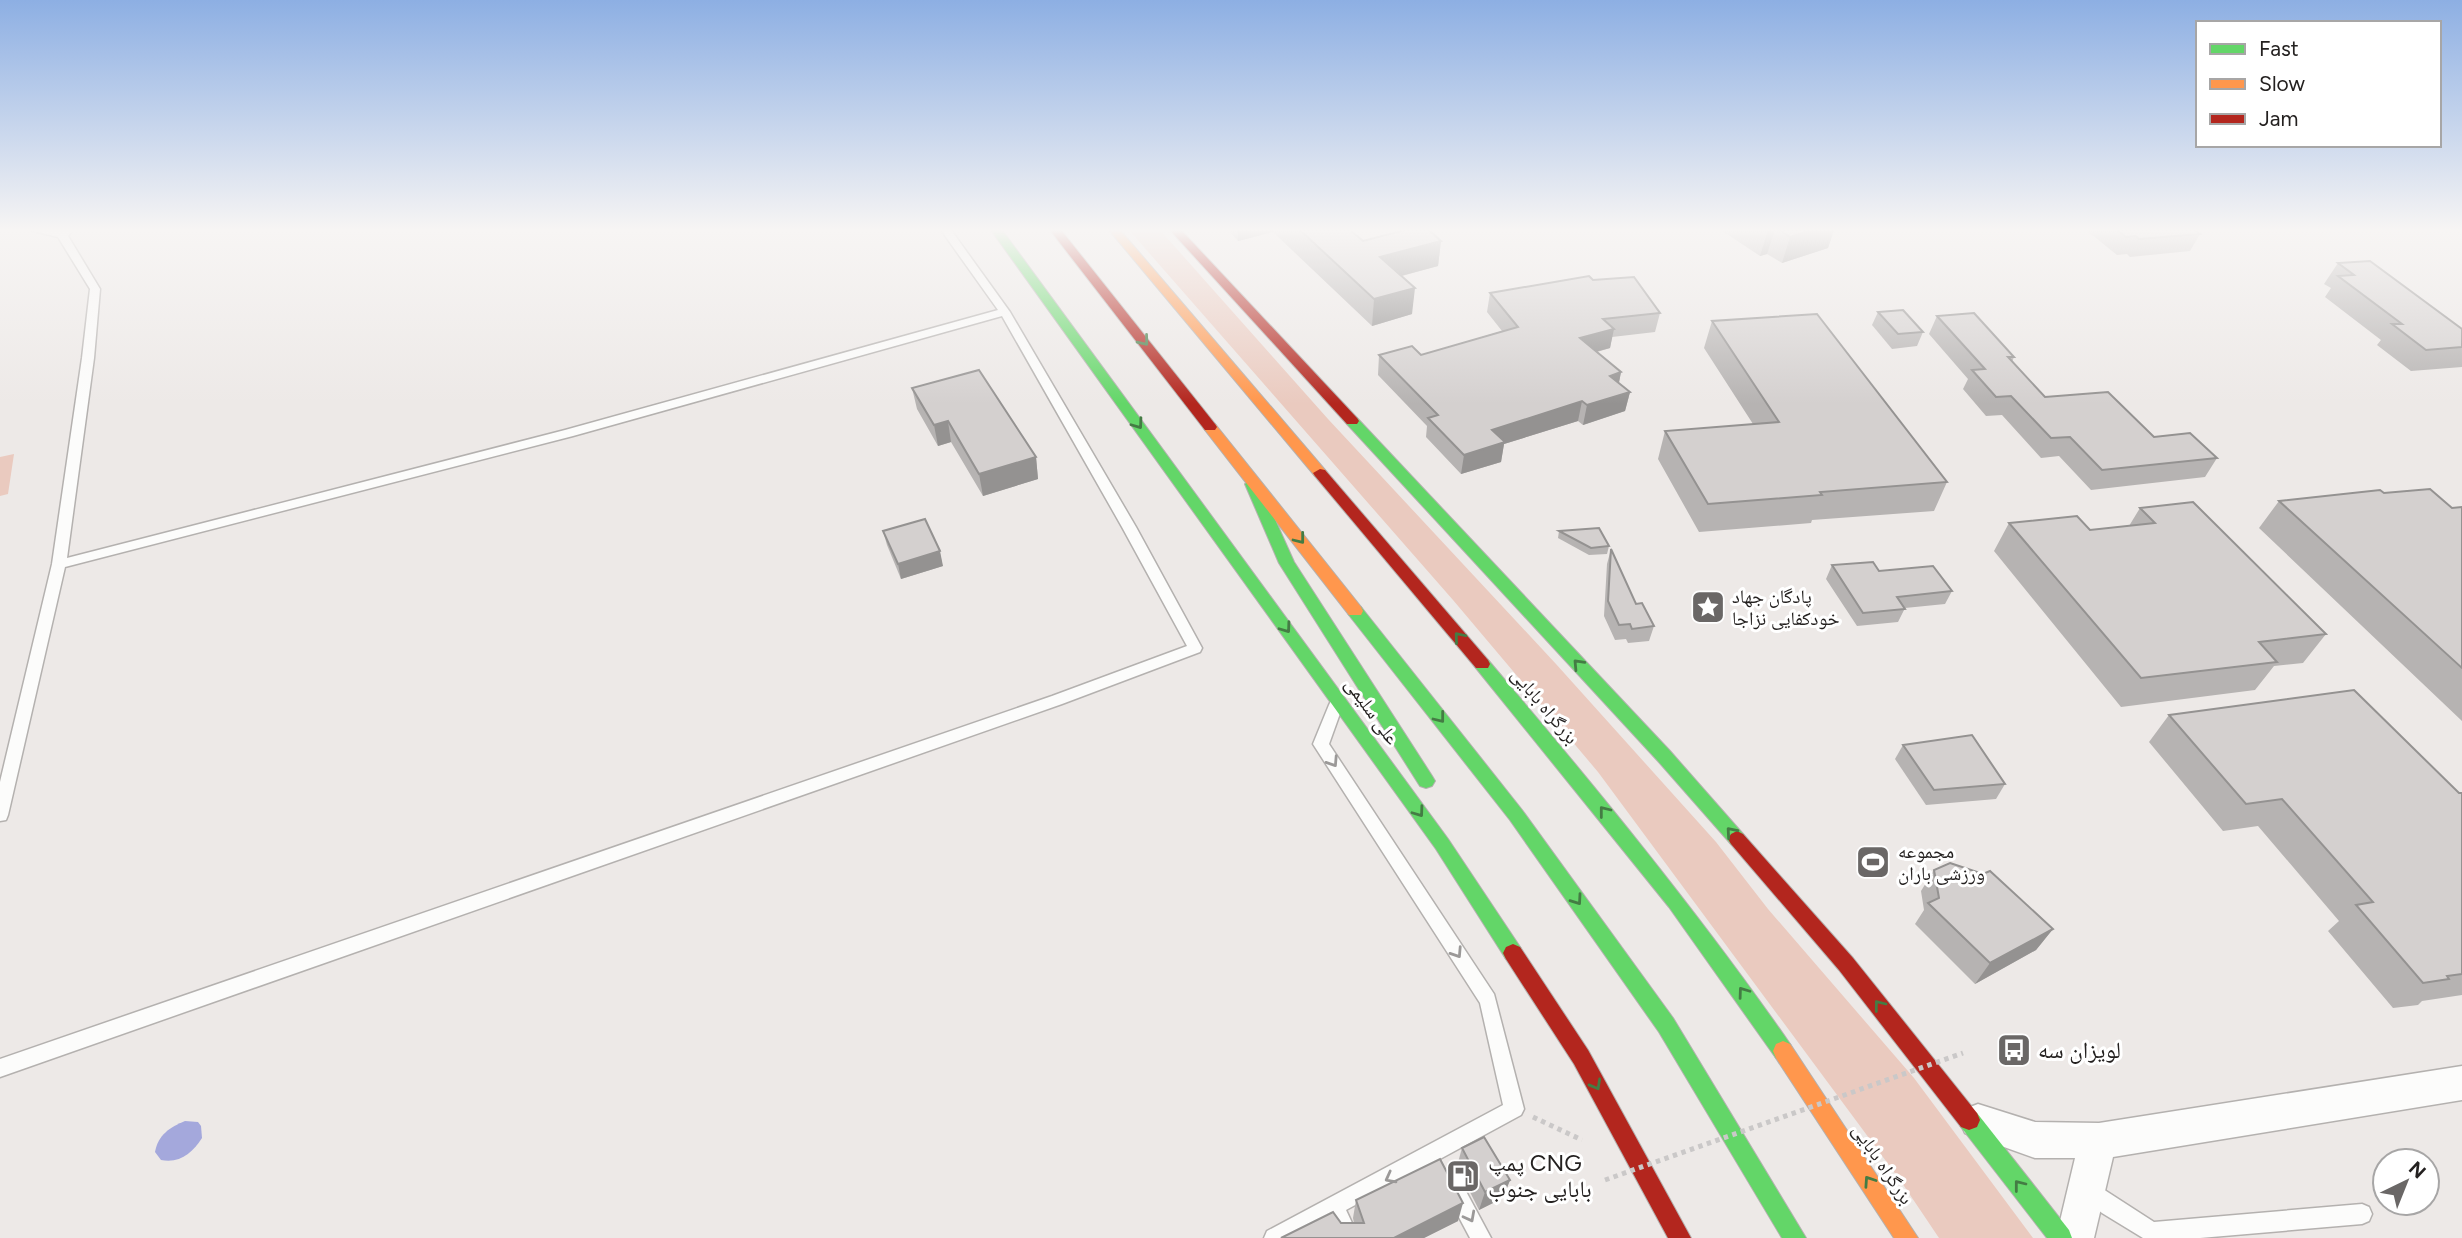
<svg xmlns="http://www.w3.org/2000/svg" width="2462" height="1238" font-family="Figtree,'Noto Naskh Arabic',sans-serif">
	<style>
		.green { fill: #eacabf }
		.water { fill: #a4a8dc }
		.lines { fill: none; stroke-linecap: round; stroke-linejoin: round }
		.lane-casing { stroke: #b4b1af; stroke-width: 3 }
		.street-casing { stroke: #b4b1af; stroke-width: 3 }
		.fast-casing { stroke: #b4b1af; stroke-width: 2 }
		.slow-casing { stroke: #b4b1af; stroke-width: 2 }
		.jam-casing { stroke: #b4b1af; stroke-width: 2 }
		.path { stroke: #cac8c8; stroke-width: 5; stroke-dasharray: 4.5 4.5; stroke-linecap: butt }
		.lane { fill: #fcfcfb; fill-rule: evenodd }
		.street { fill: #fcfcfb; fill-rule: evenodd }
		.fast { fill: #63d668; fill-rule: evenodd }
		.slow { fill: #ff974d; fill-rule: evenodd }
		.jam { fill: #b3261e; fill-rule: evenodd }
		.path-bridge { stroke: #cac8c8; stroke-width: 5; stroke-dasharray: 4.5 4.5; stroke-linecap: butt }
		.wall { fill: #b6b3b2 }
		.shaded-wall { fill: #949291 }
		.building { fill: #d4d0cf; stroke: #949291; stroke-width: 2 }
		.oneway { stroke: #447c44 }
		.oneway2 { stroke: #9b9998 }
		.labels { text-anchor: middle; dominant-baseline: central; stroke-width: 6; stroke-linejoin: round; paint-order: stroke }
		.poi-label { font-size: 19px; fill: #242120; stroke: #fff; text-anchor: start }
		.street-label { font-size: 19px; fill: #242120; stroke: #fff }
		.near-poi-label { font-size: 23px; fill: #242120; stroke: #fff; text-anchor: start }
	</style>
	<rect width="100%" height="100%" fill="#ede9e7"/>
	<!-- green -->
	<g class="green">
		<path d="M1129 230H1160L1328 419 1556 664 1716 842 1768 909 1914 1078 2033 1238H1939L1900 1180 1598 772 1453 600Z"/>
		<path d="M14 454 8 494 0 496V457Z"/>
	</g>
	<!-- water -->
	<path class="water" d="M185 1121 198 1122 201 1126 202 1138C193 1152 180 1164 161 1160L155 1152C158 1135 170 1127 185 1121Z"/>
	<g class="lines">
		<!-- lane casing -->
		<g class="lane-casing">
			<g id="lane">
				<path d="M29 230H73L68 236 100 289 94 358 67 558 565 430 998 310 941 230H951L1010 312 1136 527 1202 648 1200 652 1062 704 0 1077V1059L1052 696 1187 646 1122 527 1002 316 573 436 65 567 8 815 6 820 0 821V782L52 564 82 358 90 289 58 237Z"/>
				<path d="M1336 699 1341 701 1343 705 1329 744 1494 994 1524 1109 1521 1115 1346 1210 1359 1238H1338L1329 1219 1294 1238H1264L1267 1231 1503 1105 1480 1003 1313 744 1329 705 1331 701Z"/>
				<path d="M1454 1179 1461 1182 1491 1238H1470L1444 1189 1447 1182Z"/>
				<path d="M2089 1180 2154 1222 2362 1204 2369 1207 2372 1214 2369 1221 2362 1224 2200 1238H2143L2102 1213 2082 1197 2079 1190 2082 1183Z"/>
			</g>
		</g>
		<!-- street casing -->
		<g class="street-casing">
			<path id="street" d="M2462 1066V1100L2113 1157 2094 1238H2056L2075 1158H2035L1965 1133 1960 1121 1965 1109 1978 1104 2035 1122 2099 1123Z"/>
		</g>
		<!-- fast casing -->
		<g class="fast-casing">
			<g id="fast">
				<path d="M991 230H1002L1448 839 1520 947 1523 953 1520 959 1513 962 1506 959 1436 849Z"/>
				<path d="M1352 417 1357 418 1670 751 1743 834 1746 839 1743 844 1737 847 1731 844 1658 761 1347 424 1345 421 1347 418Z"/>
				<path d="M1252 479 1259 484 1294 562 1432 776 1435 781 1432 786 1426 788 1420 786 1279 563 1245 484Z"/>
				<path d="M1355 605 1361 607 1522 810 1673 1018 1806 1238H1782L1659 1032 1510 820 1349 615 1347 611 1349 607Z"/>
				<path d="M1482 658 1488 660C1593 784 1697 910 1790 1044L1793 1051 1790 1058 1783 1061 1776 1058 1669 907 1476 668 1474 664 1476 660Z"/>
				<path d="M1969 1110 1977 1113 2069 1230 2072 1238H2047L1961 1127 1958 1120 1961 1113Z"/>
			</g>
		</g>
		<!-- slow casing -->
		<g class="slow-casing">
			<g id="slow">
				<path d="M1109 230H1120L1325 470 1327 473 1325 476H1315Z"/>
				<path d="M1210 423 1215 424 1361 607 1363 611 1361 615H1349L1205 430 1203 427Z"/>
				<path d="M1783 1041 1790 1044 1918 1238H1894L1776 1058 1773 1051 1776 1044Z"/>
			</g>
		</g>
		<!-- jam casing -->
		<g class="jam-casing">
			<g id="jam">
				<path d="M1050 230H1061L1215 424 1217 427 1215 430H1205Z"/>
				<path d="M1170 230H1181L1357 418 1359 421 1357 424H1347Z"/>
				<path d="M1320 469 1325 470 1488 660 1490 664 1488 668H1476L1315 476 1313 473Z"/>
				<path d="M1737 831 1743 834 1853 958 1977 1113 1980 1120 1977 1127 1969 1130 1961 1127 1839 970 1731 844 1728 839 1731 834Z"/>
				<path d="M1513 944 1520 947 1588 1050 1691 1238H1668L1574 1064 1506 959 1503 953 1506 947Z"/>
			</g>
		</g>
		<!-- path -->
		<path class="path" d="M1533 1117 1582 1140"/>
		<!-- lane -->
		<use href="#lane" class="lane"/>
		<!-- street -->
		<use href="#street" class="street"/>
		<!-- fast -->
		<use href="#fast" class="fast"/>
		<!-- slow -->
		<use href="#slow" class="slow"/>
		<!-- jam -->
		<use href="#jam" class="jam"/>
		<!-- path-bridge -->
		<path class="path-bridge" d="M1605 1180 1963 1053"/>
	</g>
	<!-- wall -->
	<g class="wall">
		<path d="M1228 230H1350L1363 241H1441L1438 266 1402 276 1412 314 1372 326 1273 232 1238 241Z"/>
		<path d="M1721 230H1834L1828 248 1782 263 1767 254 1760 256Z"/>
		<path d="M2086 230H2195L2200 234 2190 251 2130 257 2127 254 2117 255Z"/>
		<path d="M2338 263 2462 329V367L2411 371 2377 345 2381 340 2325 297 2331 288 2324 284Z"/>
		<path d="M1593 280 1660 313 1655 332 1612 337 1610 348 1597 352 1621 372 1619 383 1630 392 1625 411 1583 425 1578 421 1504 444 1501 462 1461 474 1426 437 1427 426 1378 375 1379 355H1421L1502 331 1487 312 1490 293Z"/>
		<path d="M1878 312 1923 332 1917 346 1892 349 1872 325Z"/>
		<path d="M1937 316 2014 357 2012 362 2045 397 2154 437 2217 458 2205 477 2091 490 2059 456 2041 458 2002 415 1986 416 1963 389 1968 379 1929 334Z"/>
		<path d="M1712 321 1947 482 1934 511 1812 520 1811 523 1699 532 1658 459 1665 431 1753 424 1704 348Z"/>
		<path d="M912 388 1036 457 1038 479 983 496 951 442 938 446 917 409Z"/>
		<path d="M2384 493 2452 508 2462 507V721L2259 528 2279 501Z"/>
		<path d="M2140 508 2326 634 2303 663 2274 666 2255 690 2121 707 1994 551 2009 523 2090 530 2129 526Z"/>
		<path d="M883 531 943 566 901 579 887 545Z"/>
		<path d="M1559 531 1609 546 1607 554 1589 555 1558 538Z"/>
		<path d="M1611 549 1636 604 1654 626 1649 641 1628 643 1626 639 1615 640 1604 616 1607 564Z"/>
		<path d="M1832 565 1879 571 1952 591 1945 604 1905 608 1898 622 1857 626 1826 579Z"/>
		<path d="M2169 715 2459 793H2462V995L2422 1001 2418 1005 2393 1008 2328 931 2339 921 2258 826 2223 831 2149 742Z"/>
		<path d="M1903 745 2005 784 1996 799 1926 805 1895 759Z"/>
		<path d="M1934 870 2053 929 2036 950 1975 984 1915 924 1924 910 1921 891Z"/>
		<path d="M1462 1148 1510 1180 1503 1198 1479 1210 1457 1166Z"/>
		<path d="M1356 1200 1458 1221 1424 1238H1281L1341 1223H1354L1353 1218Z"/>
	</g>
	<!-- shaded-wall -->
	<g class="shaded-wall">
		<path d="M1238 230H1274L1273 232 1238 241Z"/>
		<path d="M1768 230H1775L1767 254 1760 256Z"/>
		<path d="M1811 230H1834L1828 248 1782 263 1790 237Z"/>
		<path d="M1441 241 1438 266 1378 282 1380 257Z"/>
		<path d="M1415 288 1412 314 1372 326 1374 299Z"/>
		<path d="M1614 329 1610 348 1576 357 1580 338Z"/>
		<path d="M1621 372 1617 392 1610 376Z"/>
		<path d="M1630 392 1625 411 1583 425 1587 405Z"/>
		<path d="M1582 401 1578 421 1504 444 1501 462 1461 474 1464 455 1492 430Z"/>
		<path d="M948 421 951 442 938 446 934 425Z"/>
		<path d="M1036 457 1038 479 983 496 979 474Z"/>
		<path d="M940 551 943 566 901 579 898 564Z"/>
		<path d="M2053 929 2036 950 1975 984 1990 963Z"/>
		<path d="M1510 1180 1503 1198 1479 1210 1485 1192Z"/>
		<path d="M1463 1203 1458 1221 1424 1238H1394Z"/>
	</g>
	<!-- building -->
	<g class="building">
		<path d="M1300 230H1350L1363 241 1405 230H1429L1441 241 1380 257 1415 288 1374 299Z"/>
		<path d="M1780 230H1811L1790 237Z"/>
		<path d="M2117 230H2195L2200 234 2139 239 2136 236 2126 237Z"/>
		<path d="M2370 261 2462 329V347L2426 350 2392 324H2402L2338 276 2354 275 2338 263Z"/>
		<path d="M1589 276 1593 280 1634 277 1660 313 1603 319 1614 329 1580 338 1621 372 1610 376 1630 392 1587 405 1582 401 1492 430 1505 442 1464 455 1428 418 1438 415 1379 355 1412 346 1421 355 1518 327 1490 293Z"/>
		<path d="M1903 310 1923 332 1898 334 1878 312Z"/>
		<path d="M1974 313 2014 357H2008L2045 397 2108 392 2154 437 2190 433 2217 458 2102 470 2070 437 2051 438 2011 396 1996 397 1972 370 1985 369 1937 316Z"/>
		<path d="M1817 314 1947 482 1820 492 1822 495 1708 504 1665 431 1779 422 1712 321Z"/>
		<path d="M979 370 1036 457 979 474 948 421 934 425 912 388Z"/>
		<path d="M2430 489 2452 508 2462 507V668L2279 501 2380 490 2384 493Z"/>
		<path d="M2193 502 2326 634 2259 642 2277 662 2141 678 2009 523 2077 516 2090 530 2155 523 2140 508Z"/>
		<path d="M925 519 940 551 898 564 883 531Z"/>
		<path d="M1599 528 1609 546 1591 548 1559 531Z"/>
		<path d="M1611 549 1636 604 1642 603 1654 626 1632 629 1630 624 1619 625 1608 601Z"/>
		<path d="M1873 562 1879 571 1933 566 1952 591 1897 597 1905 609 1863 613 1832 565Z"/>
		<path d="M2354 690 2459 793H2462V974L2447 976 2449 979 2423 983 2356 905 2373 902 2282 799 2246 804 2169 715Z"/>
		<path d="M1972 735 2005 784 1934 790 1903 745Z"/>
		<path d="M1950 863 1983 874 1990 871 2053 929 1990 963 1928 903 1939 898 1934 870Z"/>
		<path d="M1484 1137 1510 1180 1485 1192 1462 1148Z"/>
		<path d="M1440 1159 1463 1203 1394 1238H1281L1333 1212 1341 1223H1364L1356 1200Z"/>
	</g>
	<!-- one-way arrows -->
	<defs><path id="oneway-chevron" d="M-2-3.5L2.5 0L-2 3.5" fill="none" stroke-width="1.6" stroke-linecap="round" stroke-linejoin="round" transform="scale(1.75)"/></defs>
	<g class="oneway">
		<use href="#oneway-chevron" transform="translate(1144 341) rotate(51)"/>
		<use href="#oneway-chevron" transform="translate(1138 424) rotate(54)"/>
		<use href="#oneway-chevron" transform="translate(1300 539) rotate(52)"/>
		<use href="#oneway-chevron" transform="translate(1286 628) rotate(54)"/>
		<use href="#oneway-chevron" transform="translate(1459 637) rotate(-130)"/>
		<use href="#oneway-chevron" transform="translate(1578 664) rotate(-133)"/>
		<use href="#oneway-chevron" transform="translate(1440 718) rotate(52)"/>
		<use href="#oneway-chevron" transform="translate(1604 811) rotate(-128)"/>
		<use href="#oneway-chevron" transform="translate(1419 812) rotate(54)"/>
		<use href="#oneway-chevron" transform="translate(1731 832) rotate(-131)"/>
		<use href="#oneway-chevron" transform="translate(1577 900) rotate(55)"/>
		<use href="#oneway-chevron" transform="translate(1743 992) rotate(-126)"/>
		<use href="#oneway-chevron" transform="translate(1879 1005) rotate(-128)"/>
		<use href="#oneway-chevron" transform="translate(1596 1085) rotate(61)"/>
		<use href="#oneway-chevron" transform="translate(1869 1181) rotate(-124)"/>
		<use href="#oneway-chevron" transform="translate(2019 1185) rotate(-128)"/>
	</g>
	<g class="oneway2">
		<use href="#oneway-chevron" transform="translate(1333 762) rotate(57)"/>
		<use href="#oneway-chevron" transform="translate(1457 953) rotate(57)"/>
		<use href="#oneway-chevron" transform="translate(1390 1178) rotate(152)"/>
		<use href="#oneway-chevron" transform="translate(1470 1217) rotate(62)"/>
	</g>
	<!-- sky -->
	<linearGradient id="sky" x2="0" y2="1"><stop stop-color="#8dafe3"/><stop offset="0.57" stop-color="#f7f5f4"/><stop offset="1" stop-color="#f7f5f4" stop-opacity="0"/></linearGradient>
	<rect width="2462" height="404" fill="url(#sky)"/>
	<!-- icons -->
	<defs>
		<g id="sight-square" transform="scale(1.75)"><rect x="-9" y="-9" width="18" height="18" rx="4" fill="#6a6766" stroke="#fff"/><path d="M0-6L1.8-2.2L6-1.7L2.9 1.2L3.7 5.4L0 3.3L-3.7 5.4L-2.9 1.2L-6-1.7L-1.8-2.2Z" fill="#fff"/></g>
		<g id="stadium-square" transform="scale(1.75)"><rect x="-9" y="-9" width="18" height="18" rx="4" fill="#6a6766" stroke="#fff"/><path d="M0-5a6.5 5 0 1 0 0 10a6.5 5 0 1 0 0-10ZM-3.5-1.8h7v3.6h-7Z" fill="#fff"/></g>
		<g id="bus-square" transform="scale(1.75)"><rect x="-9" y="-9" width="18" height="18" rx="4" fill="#6a6766" stroke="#fff"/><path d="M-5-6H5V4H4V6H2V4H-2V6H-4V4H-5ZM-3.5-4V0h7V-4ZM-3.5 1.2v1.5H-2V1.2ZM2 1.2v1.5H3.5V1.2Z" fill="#fff"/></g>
		<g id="fuel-square" transform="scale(1.75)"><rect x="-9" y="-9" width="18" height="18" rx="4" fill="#6a6766" stroke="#fff"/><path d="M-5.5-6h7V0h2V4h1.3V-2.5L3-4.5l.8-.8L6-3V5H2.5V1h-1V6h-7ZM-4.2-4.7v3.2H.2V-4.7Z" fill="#fff"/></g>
	</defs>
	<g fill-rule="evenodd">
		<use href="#sight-square" x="1708" y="607"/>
		<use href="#stadium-square" x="1873" y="862"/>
		<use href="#bus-square" x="2014" y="1050"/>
		<use href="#fuel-square" x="1463" y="1176"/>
	</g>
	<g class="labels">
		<!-- poi labels -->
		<g class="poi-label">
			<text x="1732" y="596">پادگان جهاد<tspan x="1732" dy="22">خودکفایی نزاجا</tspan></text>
			<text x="1898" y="851">مجموعه<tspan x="1898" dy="22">ورزشی باران</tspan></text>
		</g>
		<!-- street labels -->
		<g class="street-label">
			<text transform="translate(1545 706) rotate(50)">بزرگراه بابایی</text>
			<text transform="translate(1372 711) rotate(54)">علی سلیمی</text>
			<text transform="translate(1883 1164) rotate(56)">بزرگراه بابایی</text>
		</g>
		<!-- near-poi labels -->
		<g class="near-poi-label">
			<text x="2038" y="1050">لویزان سه</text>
			<text x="1488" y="1163">پمپ CNG<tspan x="1488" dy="26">بابایی جنوب</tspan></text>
		</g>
	</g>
	<!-- legend -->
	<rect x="2196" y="21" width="245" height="126" fill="#ffffff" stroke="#a7a6a6" stroke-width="2"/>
	<rect x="2210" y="44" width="35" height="10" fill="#63d668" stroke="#a7a6a6" stroke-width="2"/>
	<text x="2259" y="56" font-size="21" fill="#242120">Fast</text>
	<rect x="2210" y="79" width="35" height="10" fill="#ff974d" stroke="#a7a6a6" stroke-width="2"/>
	<text x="2259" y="91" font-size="21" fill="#242120">Slow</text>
	<rect x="2210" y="114" width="35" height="10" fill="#b3261e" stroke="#a7a6a6" stroke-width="2"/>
	<text x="2259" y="126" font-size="21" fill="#242120">Jam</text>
	<!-- north arrow -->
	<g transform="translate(2406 1182) rotate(43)"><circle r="33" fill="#ffffff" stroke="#a7a6a6" stroke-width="2"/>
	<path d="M0-5L12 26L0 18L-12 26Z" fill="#6a6766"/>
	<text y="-10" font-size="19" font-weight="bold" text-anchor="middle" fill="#242120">N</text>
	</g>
</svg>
